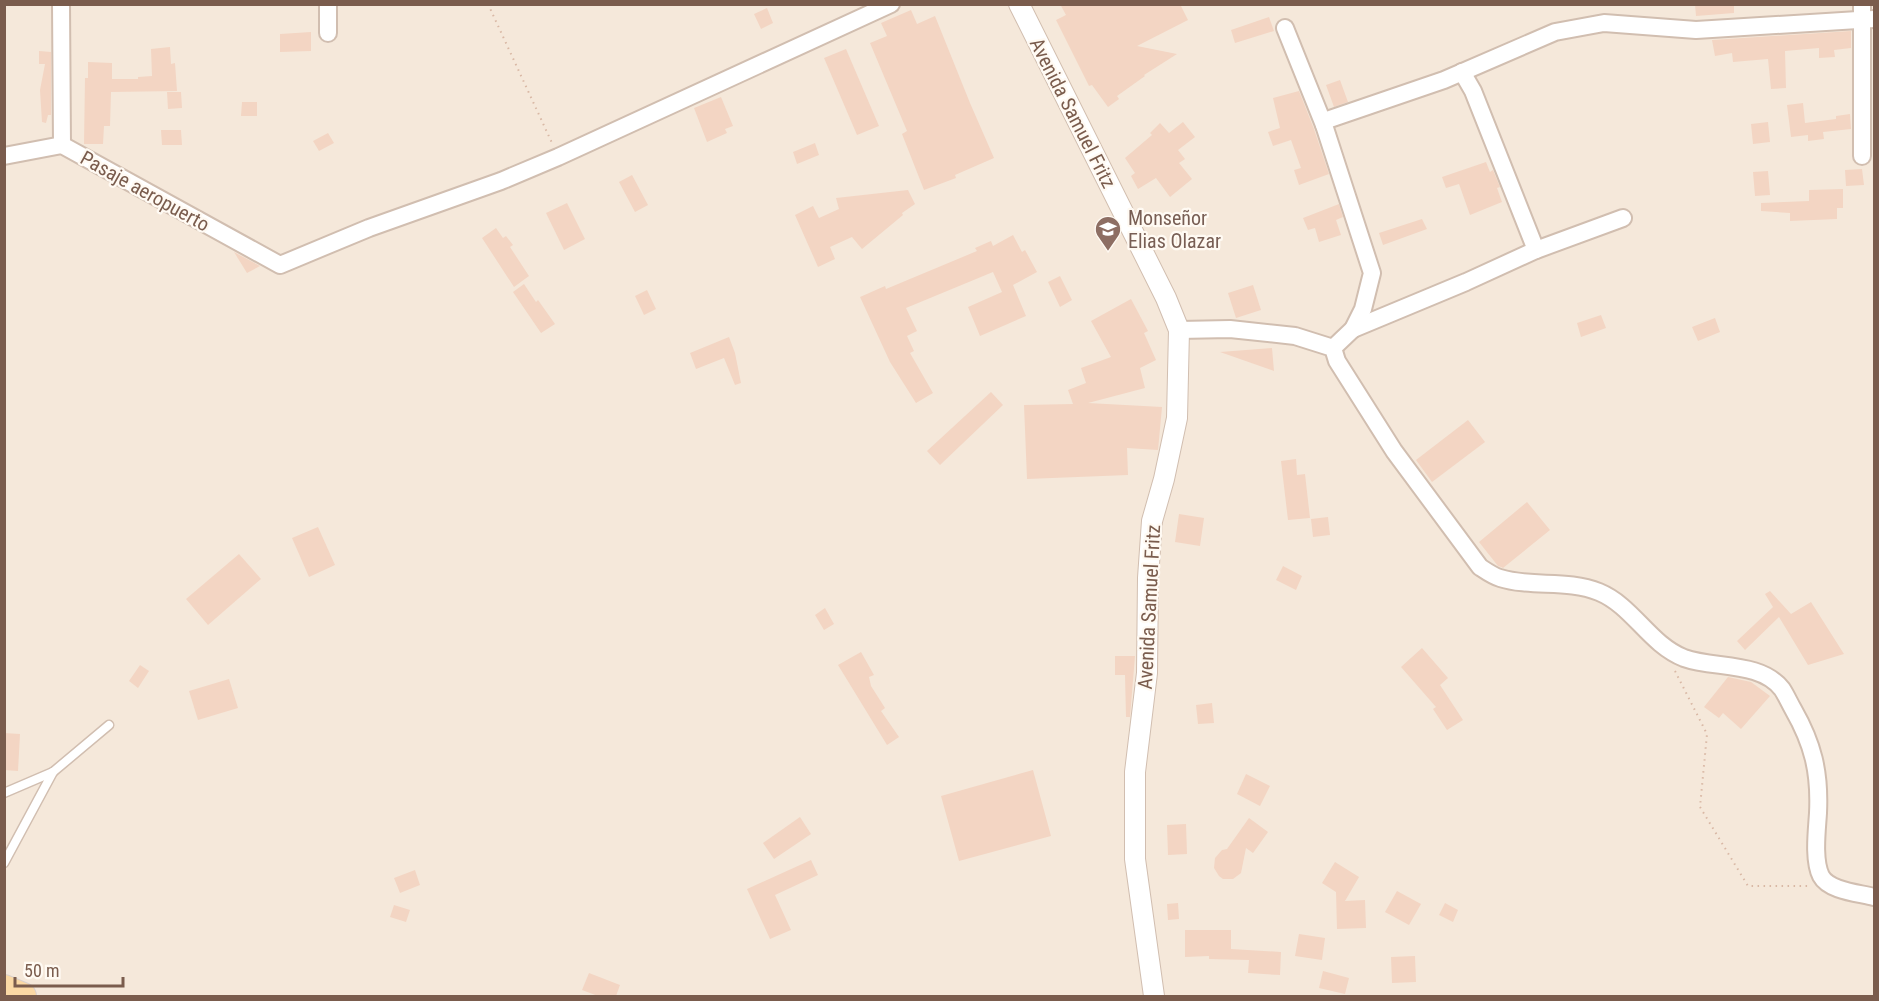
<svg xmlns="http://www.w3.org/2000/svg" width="1879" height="1001" font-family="'Roboto Condensed',sans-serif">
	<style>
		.residential { fill: #f5e8da }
		.building { fill: #f3d5c3 }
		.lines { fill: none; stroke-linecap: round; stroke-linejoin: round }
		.service-casing { stroke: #d1beb0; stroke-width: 11 }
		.minor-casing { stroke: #d1beb0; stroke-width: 20 }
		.tertiary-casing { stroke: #d1beb0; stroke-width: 22 }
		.primary-casing { stroke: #dad1cd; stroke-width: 28 }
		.path { stroke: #d9b8a5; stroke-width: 2; stroke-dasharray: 1.5 4.5; stroke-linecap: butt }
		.service { stroke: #fff; stroke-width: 8 }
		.minor { stroke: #fff; stroke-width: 16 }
		.tertiary { stroke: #fff; stroke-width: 20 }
		.primary { stroke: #fbd9a5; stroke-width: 26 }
		.labels { text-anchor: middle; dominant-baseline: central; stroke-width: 4.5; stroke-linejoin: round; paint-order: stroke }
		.street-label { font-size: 20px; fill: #7a5c4d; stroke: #fffaf3 }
		.education-label { font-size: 20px; fill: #785e54; stroke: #fffaf3; text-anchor: start }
	</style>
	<rect width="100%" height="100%" fill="#fdf6ec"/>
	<!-- residential -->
	<rect class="residential" x="5" y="5" width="1869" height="991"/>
	<!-- building -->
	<g class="building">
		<path d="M1060 4H1180L1188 20 1137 46 1177 54 1144 75 1145 76 1117 96 1119 99 1108 107 1092 85 1089 86 1056 20 1066 15Z"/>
		<path d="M1695 4H1734V13L1696 16Z"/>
		<path d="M767 8 773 23 761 29 754 14Z"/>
		<path d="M911 10 917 24 935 16 970 103 994 158 955 175 956 178 924 190 902 134 907 131 870 43 887 36 881 23Z"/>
		<path d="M1269 17 1274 31 1235 43 1231 30Z"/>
		<path d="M1851 31V48L1834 50 1835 57 1819 58V48L1785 51 1786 88 1771 89 1768 59 1733 62 1732 53 1715 56 1712 40Z"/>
		<path d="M311 32V51L280 52V34Z"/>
		<path d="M170 47 171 64 175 63 177 91 111 92 110 126H104L103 144H84L85 78H88V62L112 63V79H138V77L152 76 151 49Z"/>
		<path d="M846 49 879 126 857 135 824 58Z"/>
		<path d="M39 51 51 52V115H48L46 123 42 122 40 90 45 64H39Z"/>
		<path d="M1340 80 1348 102 1334 107 1326 85Z"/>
		<path d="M1299 91 1314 129 1329 174 1299 185 1294 170 1301 168 1291 140 1273 146 1268 132 1280 128 1273 98Z"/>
		<path d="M167 92H181L182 108 168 109Z"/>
		<path d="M721 97 733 126 725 129 727 133 707 142 694 108Z"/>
		<path d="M242 102H257V116H241Z"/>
		<path d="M1803 103 1805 123 1836 119V116L1850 114 1851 129 1823 132 1824 139 1808 141V135L1791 137 1787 105Z"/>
		<path d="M1183 122 1195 137 1178 150 1185 159 1179 163 1192 179 1170 197 1156 178 1138 189 1131 176 1135 173 1125 158 1152 135 1150 133 1160 123 1169 133Z"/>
		<path d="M1768 122 1770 142 1753 144 1751 124Z"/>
		<path d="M161 130H181L182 145H162Z"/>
		<path d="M328 133 334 143 319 151 313 141Z"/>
		<path d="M815 143 819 155 797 164 793 152Z"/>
		<path d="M1486 162 1490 172 1493 170 1500 187 1497 188 1502 202 1470 215 1459 184 1446 188 1442 177Z"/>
		<path d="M1862 169 1864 185 1846 186 1845 170Z"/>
		<path d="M1768 171 1770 195 1755 196 1753 172Z"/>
		<path d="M632 175 648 205 635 212 619 182Z"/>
		<path d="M1843 189V208H1837V219L1790 221V213L1761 211V203L1809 201V190Z"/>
		<path d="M908 190 915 204 902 213 903 215 862 249 852 237 830 247 835 259 818 267 795 215 813 206 819 218 839 209 836 198Z"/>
		<path d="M567 203 585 239 564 250 546 213Z"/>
		<path d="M1339 204 1343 217 1336 220 1341 235 1319 242 1315 228 1308 230 1303 218Z"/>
		<path d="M1422 219 1427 229 1383 245 1379 233Z"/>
		<path d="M496 228 503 238 506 236 513 245 510 247 529 276 514 287 482 238Z"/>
		<path d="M1013 235 1022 252 1025 250 1037 272 1013 285 1026 316 980 336 968 307 1002 292 993 272 906 308 917 331 907 336 914 351 910 353 933 393 916 403 890 362 860 297 885 286 886 289 977 251 975 248 991 241 993 246Z"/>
		<path d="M234 252 260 266 247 273Z"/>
		<path d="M1060 276 1072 300 1060 307 1048 282Z"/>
		<path d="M524 284 536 302 538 300 555 324 541 333 513 292Z"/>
		<path d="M1253 285 1261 310 1236 318 1228 293Z"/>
		<path d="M647 290 656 309 644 315 635 296Z"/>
		<path d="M1131 299 1148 331 1144 333 1156 360 1140 368 1145 388 1088 403 1162 407 1158 450 1127 448 1128 475 1027 479 1024 405 1073 404 1068 390 1086 383 1081 368 1111 357 1091 321Z"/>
		<path d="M1601 315 1606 328 1581 337 1577 323Z"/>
		<path d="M1715 318 1720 332 1698 341 1692 327Z"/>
		<path d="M729 337 735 353 741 383 735 385 724 358 696 369 690 353Z"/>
		<path d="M1272 348 1274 371 1220 352Z"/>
		<path d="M991 392 1003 405 940 465 927 451Z"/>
		<path d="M1468 420 1485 442 1432 482 1416 460Z"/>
		<path d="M1296 459 1297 475 1305 474 1310 518 1288 520 1281 461Z"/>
		<path d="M1527 502 1550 530 1503 568 1501 567 1498 566 1479 542Z"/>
		<path d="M1179 514 1204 518 1200 546 1175 542Z"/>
		<path d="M1328 517 1330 535 1313 537 1311 519Z"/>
		<path d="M318 527 335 565 309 577 292 538Z"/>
		<path d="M239 554 261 579 208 625 186 599Z"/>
		<path d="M1283 566 1302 576 1296 590 1276 580Z"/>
		<path d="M1770 591 1791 614 1811 602 1844 654 1808 665 1779 617 1745 650 1737 641 1773 607 1765 594Z"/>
		<path d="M825 608 834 624 824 630 815 615Z"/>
		<path d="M1422 648 1448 678 1440 685 1463 720 1447 730 1433 709 1436 707 1401 667Z"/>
		<path d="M861 652 874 675 869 677 871 686 885 708 881 711 899 737 887 745 838 665Z"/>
		<path d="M1115 656H1135L1130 717H1126L1125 675H1115Z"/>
		<path d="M140 665 149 671 138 688 129 681Z"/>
		<path d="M1728 677 1751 682 1770 696 1741 729 1723 713 1719 718 1704 707Z"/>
		<path d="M229 679 238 708 198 720 189 691Z"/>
		<path d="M1212 703 1214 723 1198 724 1196 705Z"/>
		<path d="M4 733 20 734 18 771 4 770Z"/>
		<path d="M1033 770 1051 836 959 861 941 796Z"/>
		<path d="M1246 774 1270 786 1260 806 1237 794Z"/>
		<path d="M800 817 811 834 774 859 763 843Z"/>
		<path d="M1249 818 1268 832 1253 853 1246 848 1241 873 1233 879H1223L1219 876 1214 868 1215 858 1222 850 1227 849Z"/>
		<path d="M1186 824 1187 854 1168 855 1167 825Z"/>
		<path d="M811 860 818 875 775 895 791 930 770 939 747 889Z"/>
		<path d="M1335 862 1359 877 1345 901 1365 900 1366 928 1337 929 1336 892 1322 883Z"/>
		<path d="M415 870 420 885 400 893 394 878Z"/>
		<path d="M1397 891 1421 904 1409 925 1385 912Z"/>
		<path d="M1178 903 1179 919 1168 920 1167 904Z"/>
		<path d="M1445 903 1458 910 1453 922 1439 915Z"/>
		<path d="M394 905 410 910 406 922 390 917Z"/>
		<path d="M1185 930H1231V949L1281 952 1280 975 1248 973 1249 960 1209 959V956L1185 957Z"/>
		<path d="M1299 934 1325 938 1322 960 1295 956Z"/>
		<path d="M1415 956 1416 982 1392 983 1391 957Z"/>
		<path d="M1323 971 1349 978 1345 994 1319 988Z"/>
		<path d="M589 973 620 985 616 996H598L582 990Z"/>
	</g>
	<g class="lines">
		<!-- service casing -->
		<g class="service-casing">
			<g id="service">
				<path d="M4 793 53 772 109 725"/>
				<path d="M4 863 53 772"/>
			</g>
		</g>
		<!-- minor casing -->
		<g class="minor-casing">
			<g id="minor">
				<path d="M61 4 62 145"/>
				<path d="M1862 4V156"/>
				<path d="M1285 28 1324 125 1372 273 1363 309 1353 329 1333 348"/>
				<path d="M328 33V4"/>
				<path d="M1462 72 1473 91 1536 250"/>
				<path d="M1324 125 1327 120 1444 80 1555 32 1604 23 1696 30 1874 19"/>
				<path d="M4 156 62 145 280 265 369 228 501 181 558 157 891 4"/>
				<path d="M1353 329 1466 282 1536 250 1623 218"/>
				<path d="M1179 330 1230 329 1295 336 1333 348 1337 361 1394 451 1480 567C1486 571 1493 576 1500 578 1532 588 1567 579 1599 592 1633 606 1649 644 1684 658 1714 669 1760 661 1782 689 1786 695 1789 702 1793 709 1813 744 1820 772 1818 813 1817 830 1813 860 1821 876 1829 891 1859 893 1874 897"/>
			</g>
		</g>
		<!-- tertiary casing -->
		<g class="tertiary-casing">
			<path id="tertiary" d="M1019 4 1166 298 1179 330 1177 418 1164 479 1152 521 1148 578 1147 673 1135 772V859L1154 996"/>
		</g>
		<!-- primary casing -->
		<g class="primary-casing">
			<path id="primary" d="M4 988 23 996"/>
		</g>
		<!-- path -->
		<g class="path">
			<path d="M488 4 552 143"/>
			<path d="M1675 671 1707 734 1700 807 1748 886H1809"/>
		</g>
		<!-- service -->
		<use href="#service" class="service"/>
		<!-- minor -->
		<use href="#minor" class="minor"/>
		<!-- tertiary -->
		<use href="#tertiary" class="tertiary"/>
		<!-- primary -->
		<use href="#primary" class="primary"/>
	</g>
	<!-- icons -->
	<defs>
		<g id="school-pin" transform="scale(1.35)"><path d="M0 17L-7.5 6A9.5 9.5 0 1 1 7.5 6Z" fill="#8d6e63" stroke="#fffaf3"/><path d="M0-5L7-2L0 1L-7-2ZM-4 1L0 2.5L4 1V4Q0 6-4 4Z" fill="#fff"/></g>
	</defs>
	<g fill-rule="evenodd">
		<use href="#school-pin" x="1108" y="229"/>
	</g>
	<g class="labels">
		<!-- street labels -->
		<g class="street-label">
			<text transform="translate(1073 113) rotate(63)">Avenida Samuel Fritz</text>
			<text transform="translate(145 191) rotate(29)">Pasaje aeropuerto</text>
			<text transform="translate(1149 607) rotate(-87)">Avenida Samuel Fritz</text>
		</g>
		<!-- education labels -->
		<g class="education-label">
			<text x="1128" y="218">Monseñor<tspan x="1128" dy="23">Elias Olazar</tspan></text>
		</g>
	</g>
	<!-- border -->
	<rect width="1879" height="1001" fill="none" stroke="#7a5c4d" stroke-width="12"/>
	<!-- scale -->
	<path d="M15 977v9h108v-9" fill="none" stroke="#7a5c4d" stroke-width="3"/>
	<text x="24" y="977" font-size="18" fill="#7a5c4d" stroke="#fffaf3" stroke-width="4.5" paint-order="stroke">50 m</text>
</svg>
